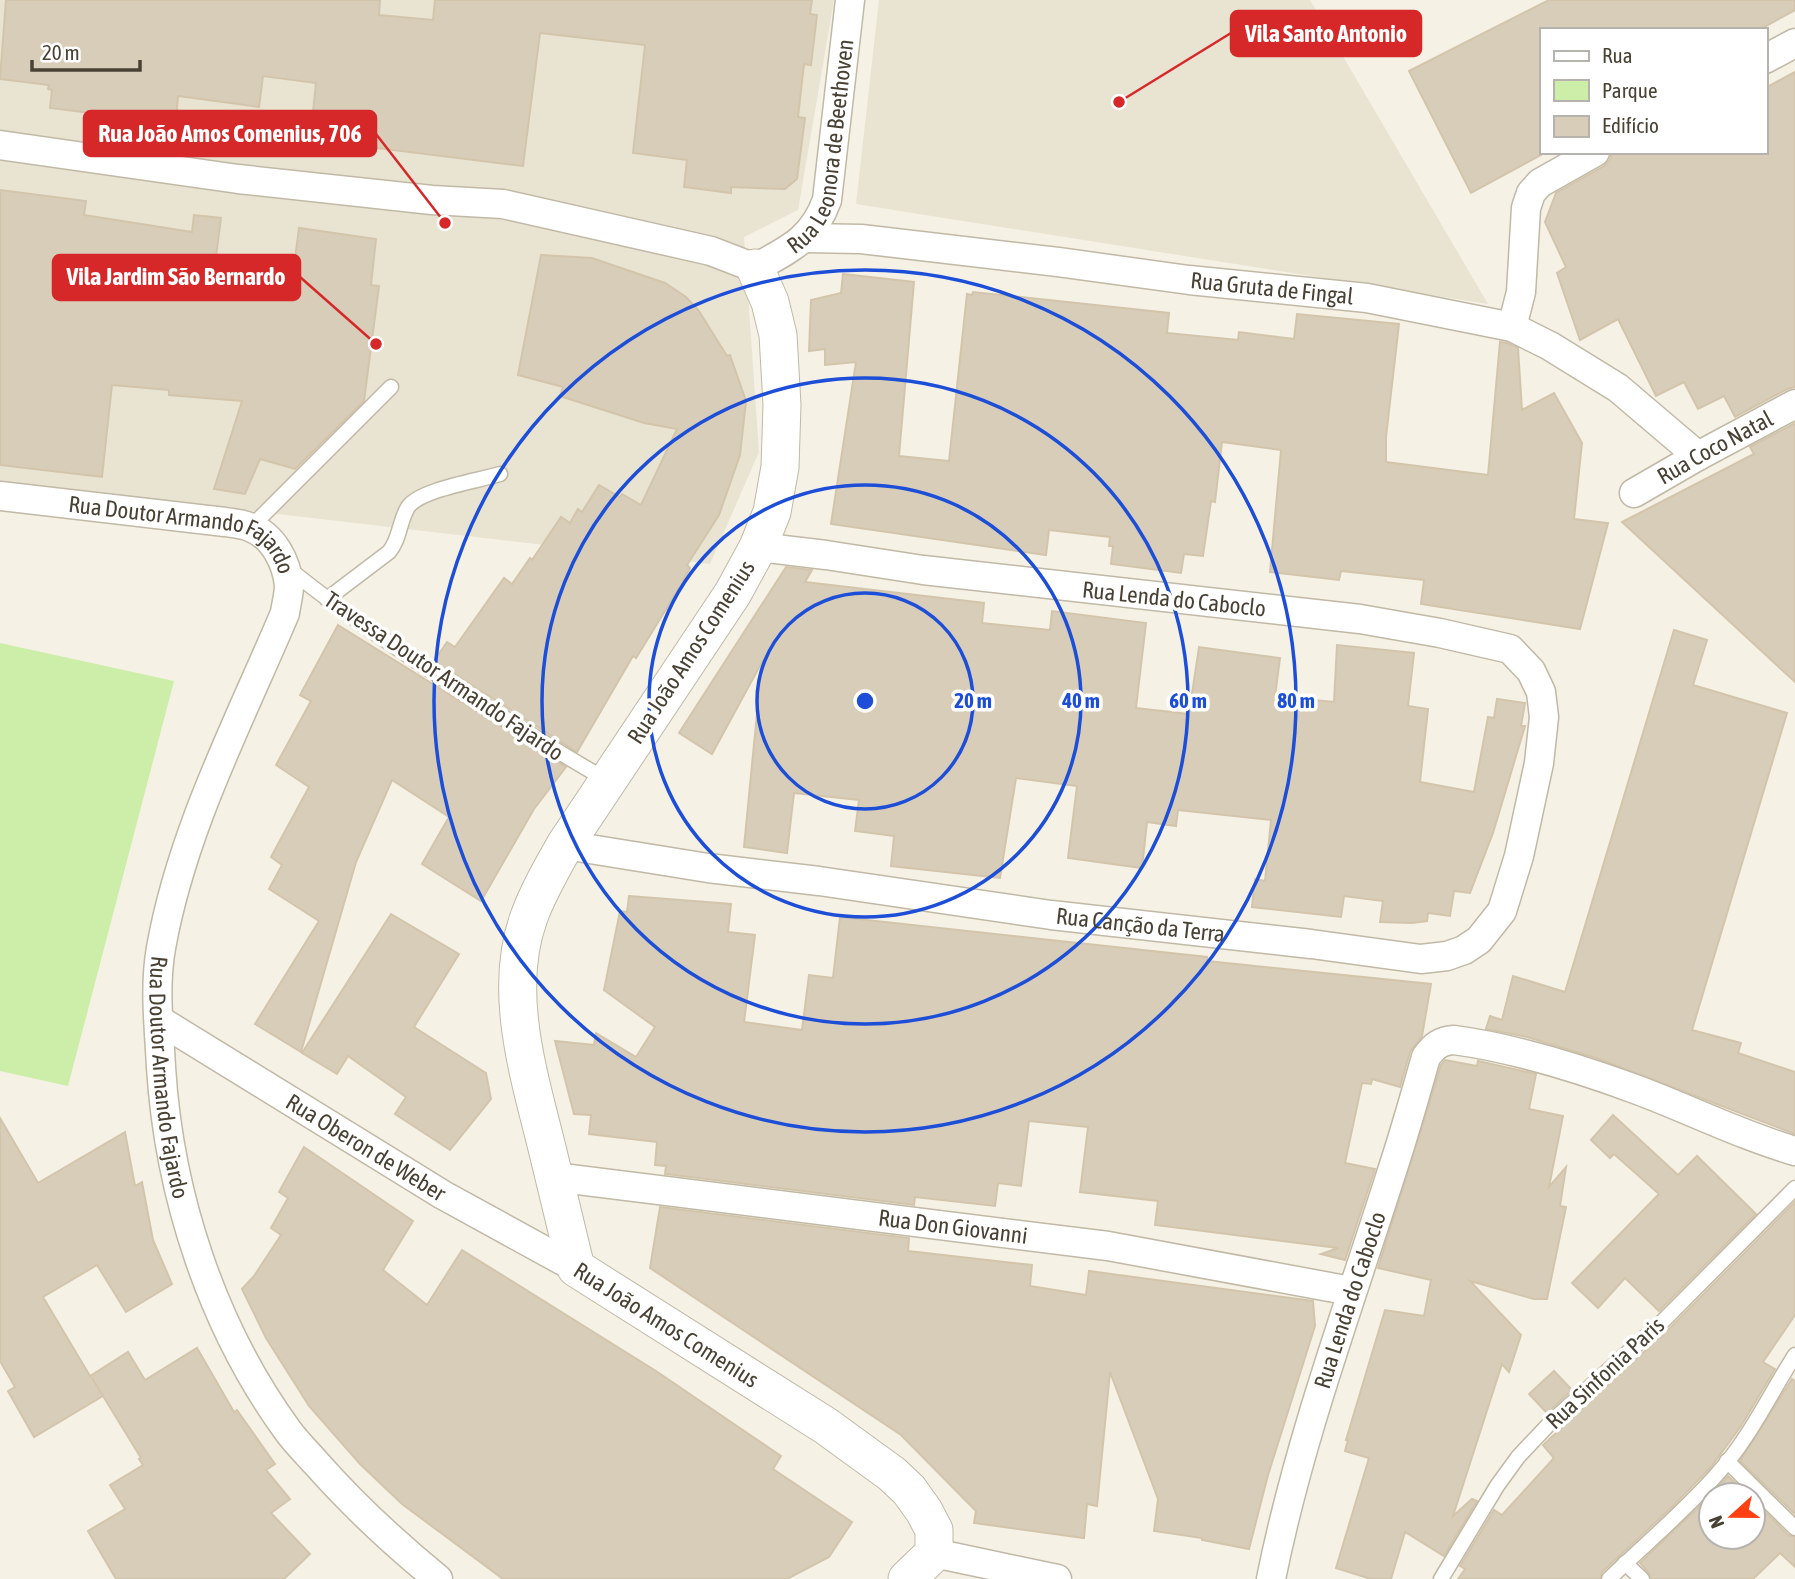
<svg xmlns="http://www.w3.org/2000/svg" width="1795" height="1579" font-family="'Asap Condensed',sans-serif">
	<style>
		.residential { fill: #e9e3d2 }
		.green { fill: #cceea9 }
		.building { fill: #d8cdb9; stroke: #d3c5ab; stroke-width: 2 }
		.lines { fill: none; stroke-linecap: round; stroke-linejoin: round }
		.service-casing { stroke: #c1b9a6; stroke-width: 17 }
		.minor-casing { stroke: #c1b9a6; stroke-width: 31 }
		.tertiary-casing { stroke: #c1b9a6; stroke-width: 39 }
		.service { stroke: #fff; stroke-width: 14 }
		.minor { stroke: #fff; stroke-width: 28 }
		.tertiary { stroke: #fff; stroke-width: 37 }
		.ring { fill: none; stroke: #1d4ed8; stroke-width: 3.5 }
		.labels { text-anchor: middle; dominant-baseline: central; stroke-width: 7; stroke-linejoin: round; paint-order: stroke }
		.street-label { font-size: 23px; fill: #484134; stroke: #fff }
		.centre { fill: #1d4ed8; stroke: #fff; stroke-width: 3.5 }
		.ring-label { font-size: 21px; text-anchor: middle; font-weight: bold; fill: #1d4ed8; stroke: #fff; stroke-width: 7; stroke-linejoin: round; paint-order: stroke }
		.leader { fill: none; stroke: #d62828; stroke-width: 2.5 }
		.callout-dot { fill: #d62828; stroke: #fff; stroke-width: 2.5 }
		.callout { fill: #d62828; stroke: #d62828; stroke-width: 2.5 }
		.callout-label { font-size: 24px; text-anchor: middle; font-weight: bold; fill: #fff }
	</style>
	<rect width="100%" height="100%" fill="#f5f1e5"/>
	<!-- residential -->
	<g class="residential">
		<path d="M0 0H834L798 210 744 237 759 452 710 564 0 482Z"/>
		<path d="M879 0H1310L1488 304 856 204Z"/>
	</g>
	<!-- green -->
	<path class="green" d="M0 643 174 681 68 1086 0 1071Z"/>
	<!-- building -->
	<g class="building">
		<path d="M6 0H380L379 15 433 20 435 0H812L810 14 817 15 811 65 804 64 798 117 805 118 797 179 785 189 731 187V193L684 187 687 160 633 153 645 45 540 33 523 166 336 143 339 116 313 112 316 83 263 76 259 107 178 96 176 119 170 118V123L50 108 52 90 48 89 49 85 0 79Z"/>
		<path d="M1549 0H1795V10L1759 30H1541V155L1471 193 1409 71Z"/>
		<path d="M1795 72V387L1787 389 1735 417 1724 396 1698 409 1684 382 1656 396 1618 319 1580 340 1557 273 1566 267 1545 222 1556 193 1604 166 1610 160 1612 152H1765V88Z"/>
		<path d="M0 190 86 201 84 215 192 232 194 215 221 218 213 280 231 283 291 289 299 228 376 239 371 285 379 286 364 401 295 469 260 459 245 494 214 489 242 401 169 395V390L112 385 102 477 0 465Z"/>
		<path d="M541 255 592 258 665 283 686 297 699 311 727 356 730 355 746 401 740 455 719 515 687 565 690 568 681 585 636 658 633 656 577 752 434 661 447 642 455 647 504 578 512 584 530 558 532 560 561 517 570 523 578 509 582 512 599 485 620 497 622 494 641 505 677 429 644 423 560 396 563 387 518 375Z"/>
		<path d="M843 274 914 282 899 456 949 461 967 294 972 295 973 292 1169 313 1167 333 1238 340 1239 332 1294 339 1297 314 1399 324 1386 437V462L1488 475 1500 342 1507 343 1518 348 1522 410 1554 393 1582 443 1574 519 1608 523 1580 629 1421 604 1424 580 1341 571 1339 580 1270 572 1281 450 1222 442 1215 502 1211 501 1203 556 1184 554 1181 573 1111 564 1113 546H1109L1110 537 1049 530 1046 555 831 524 856 362 825 365V349L809 351 811 300 841 293Z"/>
		<path d="M1795 423V682L1622 522 1754 454 1750 447Z"/>
		<path d="M786 567 812 570 805 582 984 603 982 623 1050 630 1052 611 1146 623 1136 708 1189 714 1199 647 1280 658 1275 696 1334 702 1337 645 1414 653 1408 706 1428 709 1420 782 1474 792 1488 717 1494 718 1497 699 1525 703 1521 726H1525L1493 833 1470 893 1454 891 1450 916 1428 913 1427 921 1412 923 1380 922 1383 901 1344 896 1341 917 1252 907 1255 879 1265 881 1271 820 1178 810 1176 826 1147 822 1142 868 1068 858 1077 786 1016 778 1000 878 891 866 894 836 855 831 859 800 794 793 787 853 744 847 762 662 712 754 679 733Z"/>
		<path d="M338 625 566 767 534 809 481 901 422 864 449 817 392 780 356 862 301 1052 255 1024 319 921 269 889 282 865 271 857 309 787 276 765 311 701 300 695Z"/>
		<path d="M1674 630 1707 640 1693 685 1787 713 1692 1030 1741 1043 1738 1053 1795 1072V1134L1596 1058 1527 1037 1486 1029 1490 1016 1502 1020 1513 976 1565 992Z"/>
		<path d="M629 896 731 904 728 932 755 935 744 1022 802 1030 809 975 833 978 840 917 1207 957V961L1431 984 1422 1036 1410 1052 1400 1087 1372 1079 1371 1084 1362 1083 1345 1163 1375 1169 1345 1260 1321 1254 1338 1248 1155 1225 1158 1201 1080 1192 1088 1127 1029 1121 1021 1186 998 1183 995 1206 915 1197 914 1205 665 1174 666 1166 655 1165 657 1142 589 1134 591 1115 574 1114 555 1041 594 1045 596 1033 636 1057 655 1027 604 990 620 911 627 912Z"/>
		<path d="M391 914 459 954 414 1027 486 1073 491 1099 450 1150 395 1114 406 1097 348 1056 337 1074 302 1053Z"/>
		<path d="M1445 1060 1477 1066 1478 1061 1536 1074 1529 1109 1563 1116 1549 1187 1566 1167 1560 1206 1566 1207 1547 1299H1534L1470 1281 1521 1335 1509 1372 1502 1364 1453 1516 1472 1499 1477 1501 1444 1556 1405 1532 1391 1579H1371L1336 1568 1369 1458 1345 1451 1348 1440H1346L1385 1310 1424 1316 1431 1280 1378 1268 1441 1065Z"/>
		<path d="M1613 1115 1678 1175 1697 1156 1756 1214 1659 1311 1625 1278 1598 1308 1572 1283 1659 1194 1614 1154 1610 1158 1591 1140Z"/>
		<path d="M0 1118 38 1183 125 1132 135 1186 142 1182 153 1240 172 1284 126 1312 97 1265 43 1297 90 1376 128 1352 145 1380 197 1348 234 1412 237 1410 275 1464 266 1470 290 1499 271 1513 310 1554 284 1579H116L88 1531 125 1509 110 1485 143 1465 139 1459 141 1458 92 1378 103 1396 34 1437 8 1391 15 1387 0 1361Z"/>
		<path d="M304 1147 413 1221 383 1270 427 1305 462 1250 656 1371 781 1456 773 1469 852 1522 829 1557 787 1579H503L402 1504 360 1464 309 1406 266 1338 242 1289 254 1276 281 1235 271 1228 288 1198 279 1192Z"/>
		<path d="M1795 1202V1315L1763 1362 1775 1369 1741 1426 1711 1467 1672 1507 1602 1572 1600 1579H1458L1465 1569 1460 1566 1494 1510 1502 1515 1554 1458 1543 1445 1671 1327Z"/>
		<path d="M660 1207 909 1238 908 1251 1032 1265 1030 1286 1086 1295 1089 1271 1313 1301 1315 1326 1268 1475 1249 1549 1202 1540V1538L1154 1531 1158 1499 1110 1372 1097 1506 1087 1504 1084 1538 974 1523 976 1511 901 1435 650 1268Z"/>
		<path d="M1554 1371 1572 1390 1547 1413 1529 1394Z"/>
		<path d="M1792 1379 1795 1381V1514L1740 1461Z"/>
		<path d="M1728 1476 1748 1495H1711Z"/>
		<path d="M1711 1495V1537H1753V1500L1788 1535 1795 1537V1567L1780 1553 1753 1579H1651L1649 1573 1640 1563Z"/>
	</g>
	<g class="lines">
		<!-- service casing -->
		<g class="service-casing">
			<g id="service">
				<path d="M251 527 391 387"/>
				<path d="M289 569C351 619 416 662 483 704 524 730 565 757 607 780"/>
				<path d="M327 599 389 552C400 539 399 522 408 507 421 489 478 481 500 474"/>
				<path d="M1727 1461 1795 1528"/>
				<path d="M1625 1563 1642 1579"/>
				<path d="M1441 1579 1497 1486 1518 1457 1551 1422 1664 1320 1795 1188"/>
				<path d="M1609 1579C1645 1544 1685 1511 1718 1473 1749 1439 1770 1394 1795 1355"/>
			</g>
		</g>
		<!-- minor casing -->
		<g class="minor-casing">
			<g id="minor">
				<path d="M1765 59 1795 43"/>
				<path id="s1" d="M0 145 238 179 432 200 503 204 711 251 755 268C790 249 813 239 827 200L850 0"/>
				<path id="s2" d="M806 238 861 239 1058 262 1189 280 1367 298 1512 327 1550 346 1618 388 1698 456"/>
				<path d="M1512 327 1521 292 1526 208 1531 193 1540 183 1595 152"/>
				<path id="s3" d="M1634 493 1698 456 1795 404"/>
				<path id="s4" d="M0 496 225 522C234 523 244 524 252 528 274 537 287 563 289 586 289 594 286 605 285 613 239 722 182 830 161 948 154 987 159 1027 161 1067 169 1195 212 1327 288 1431 296 1442 307 1453 316 1463 354 1506 394 1543 438 1579"/>
				<path id="s5" d="M565 845 708 868 819 881 1051 915 1311 944 1421 959 1447 956 1464 950 1479 940 1502 911 1519 856 1539 763 1544 717 1541 692 1531 671 1510 649 1440 633 1360 619 923 570 826 555 758 547"/>
				<path id="s6" d="M159 1020 443 1195 576 1268"/>
				<path id="s7" d="M554 1177 1108 1246 1351 1291"/>
				<path d="M934 1553 1057 1579"/>
				<path id="s8" d="M1271 1579C1299 1440 1348 1309 1391 1174 1404 1135 1415 1096 1426 1057 1434 1046 1440 1041 1454 1040 1514 1048 1578 1068 1635 1089 1689 1109 1740 1135 1795 1151"/>
			</g>
		</g>
		<!-- tertiary casing -->
		<g class="tertiary-casing">
			<g id="tertiary">
				<path id="s9" d="M755 268 770 302 778 335 782 405 780 467 772 512 758 547 733 593 565 845C552 868 538 892 529 917 502 991 529 1075 547 1148 557 1188 566 1228 576 1268L826 1426 892 1474 909 1490 924 1511 934 1530V1553L907 1579"/>
			</g>
		</g>
		<!-- service -->
		<use href="#service" class="service"/>
		<!-- minor -->
		<use href="#minor" class="minor"/>
		<!-- tertiary -->
		<use href="#tertiary" class="tertiary"/>
	</g>
	<!-- distance rings -->
	<g class="ring">
		<circle cx="865" cy="701" r="108"/>
		<circle cx="865" cy="701" r="216"/>
		<circle cx="865" cy="701" r="323"/>
		<circle cx="865" cy="701" r="431"/>
	</g>
	<g class="labels">
		<!-- street labels -->
		<g class="street-label">
			<text stroke="none"><textPath href="#s1" startOffset="919">Rua Leonora de Beethoven</textPath></text>
			<text stroke="none"><textPath href="#s2" startOffset="469">Rua Gruta de Fingal</textPath></text>
			<text stroke="none"><textPath href="#s3" startOffset="93">Rua Coco Natal</textPath></text>
			<text stroke="none"><textPath href="#s4" startOffset="191">Rua Doutor Armando Fajardo</textPath></text>
			<text transform="translate(1174 599) rotate(6)">Rua Lenda do Caboclo</text>
			<text transform="translate(691 652) rotate(-57)">Rua João Amos Comenius</text>
			<text transform="translate(444 676) rotate(34)">Travessa Doutor Armando Fajardo</text>
			<text stroke="none"><textPath href="#s5" startOffset="581">Rua Canção da Terra</textPath></text>
			<text stroke="none"><textPath href="#s4" startOffset="842">Rua Doutor Armando Fajardo</textPath></text>
			<text stroke="none"><textPath href="#s6" startOffset="243">Rua Oberon de Weber</textPath></text>
			<text stroke="none"><textPath href="#s7" startOffset="402">Rua Don Giovanni</textPath></text>
			<text stroke="none"><textPath href="#s8" startOffset="290">Rua Lenda do Caboclo</textPath></text>
			<text stroke="none"><textPath href="#s9" startOffset="1188">Rua João Amos Comenius</textPath></text>
			<text transform="translate(1605 1373) rotate(-43)">Rua Sinfonia Paris</text>
		</g>
	</g>
	<circle cx="865" cy="701" r="10" class="centre"/>
	<g class="ring-label">
		<text x="973" y="708">20 m</text>
		<text x="1081" y="708">40 m</text>
		<text x="1188" y="708">60 m</text>
		<text x="1296" y="708">80 m</text>
	</g>
	<!-- callouts -->
	<path class="leader" d="M1119 102L1231 33M445 223L376 134M376 344L300 277"/>
	<g class="callout-dot">
		<circle cx="1119" cy="102" r="7"/>
		<circle cx="445" cy="223" r="7"/>
		<circle cx="376" cy="344" r="7"/>
	</g>
	<g class="callout">
		<rect x="1231" y="11" width="190" height="45" rx="7"/>
		<rect x="84" y="111" width="292" height="45" rx="7"/>
		<rect x="53" y="255" width="247" height="45" rx="7"/>
	</g>
	<g class="callout-label">
		<text x="1326" y="42">Vila Santo Antonio</text>
		<text x="230" y="142">Rua João Amos Comenius, 706</text>
		<text x="176" y="285">Vila Jardim São Bernardo</text>
	</g>
	<!-- legend -->
	<rect x="1540" y="28" width="228" height="126" fill="#ffffff" stroke="#b6b3ae" stroke-width="2"/>
	<rect x="1554" y="51" width="35" height="10" fill="#ffffff" stroke="#b6b3ae" stroke-width="2"/>
	<text x="1602" y="63" font-size="21" fill="#484134">Rua</text>
	<rect x="1554" y="80" width="35" height="21" fill="#cceea9" stroke="#b6b3ae" stroke-width="2"/>
	<text x="1602" y="98" font-size="21" fill="#484134">Parque</text>
	<rect x="1554" y="116" width="35" height="21" fill="#d8cdb9" stroke="#b6b3ae" stroke-width="2"/>
	<text x="1602" y="133" font-size="21" fill="#484134">Edifício</text>
	<!-- north arrow -->
	<g transform="translate(1732 1516) rotate(249)"><circle r="33" fill="#ffffff" stroke="#b6b3ae" stroke-width="2"/>
	<path d="M0-5L12 26L0 18L-12 26Z" fill="#ff4012"/>
	<text y="-10" font-size="19" font-weight="bold" text-anchor="middle" fill="#484134">N</text>
	</g>
	<!-- scale -->
	<path d="M32 60v10h108v-10" fill="none" stroke="#484134" stroke-width="3.5"/>
	<text x="42" y="60" font-size="21" fill="#484134" stroke="#ffffff" stroke-width="5" paint-order="stroke">20 m</text>
</svg>
